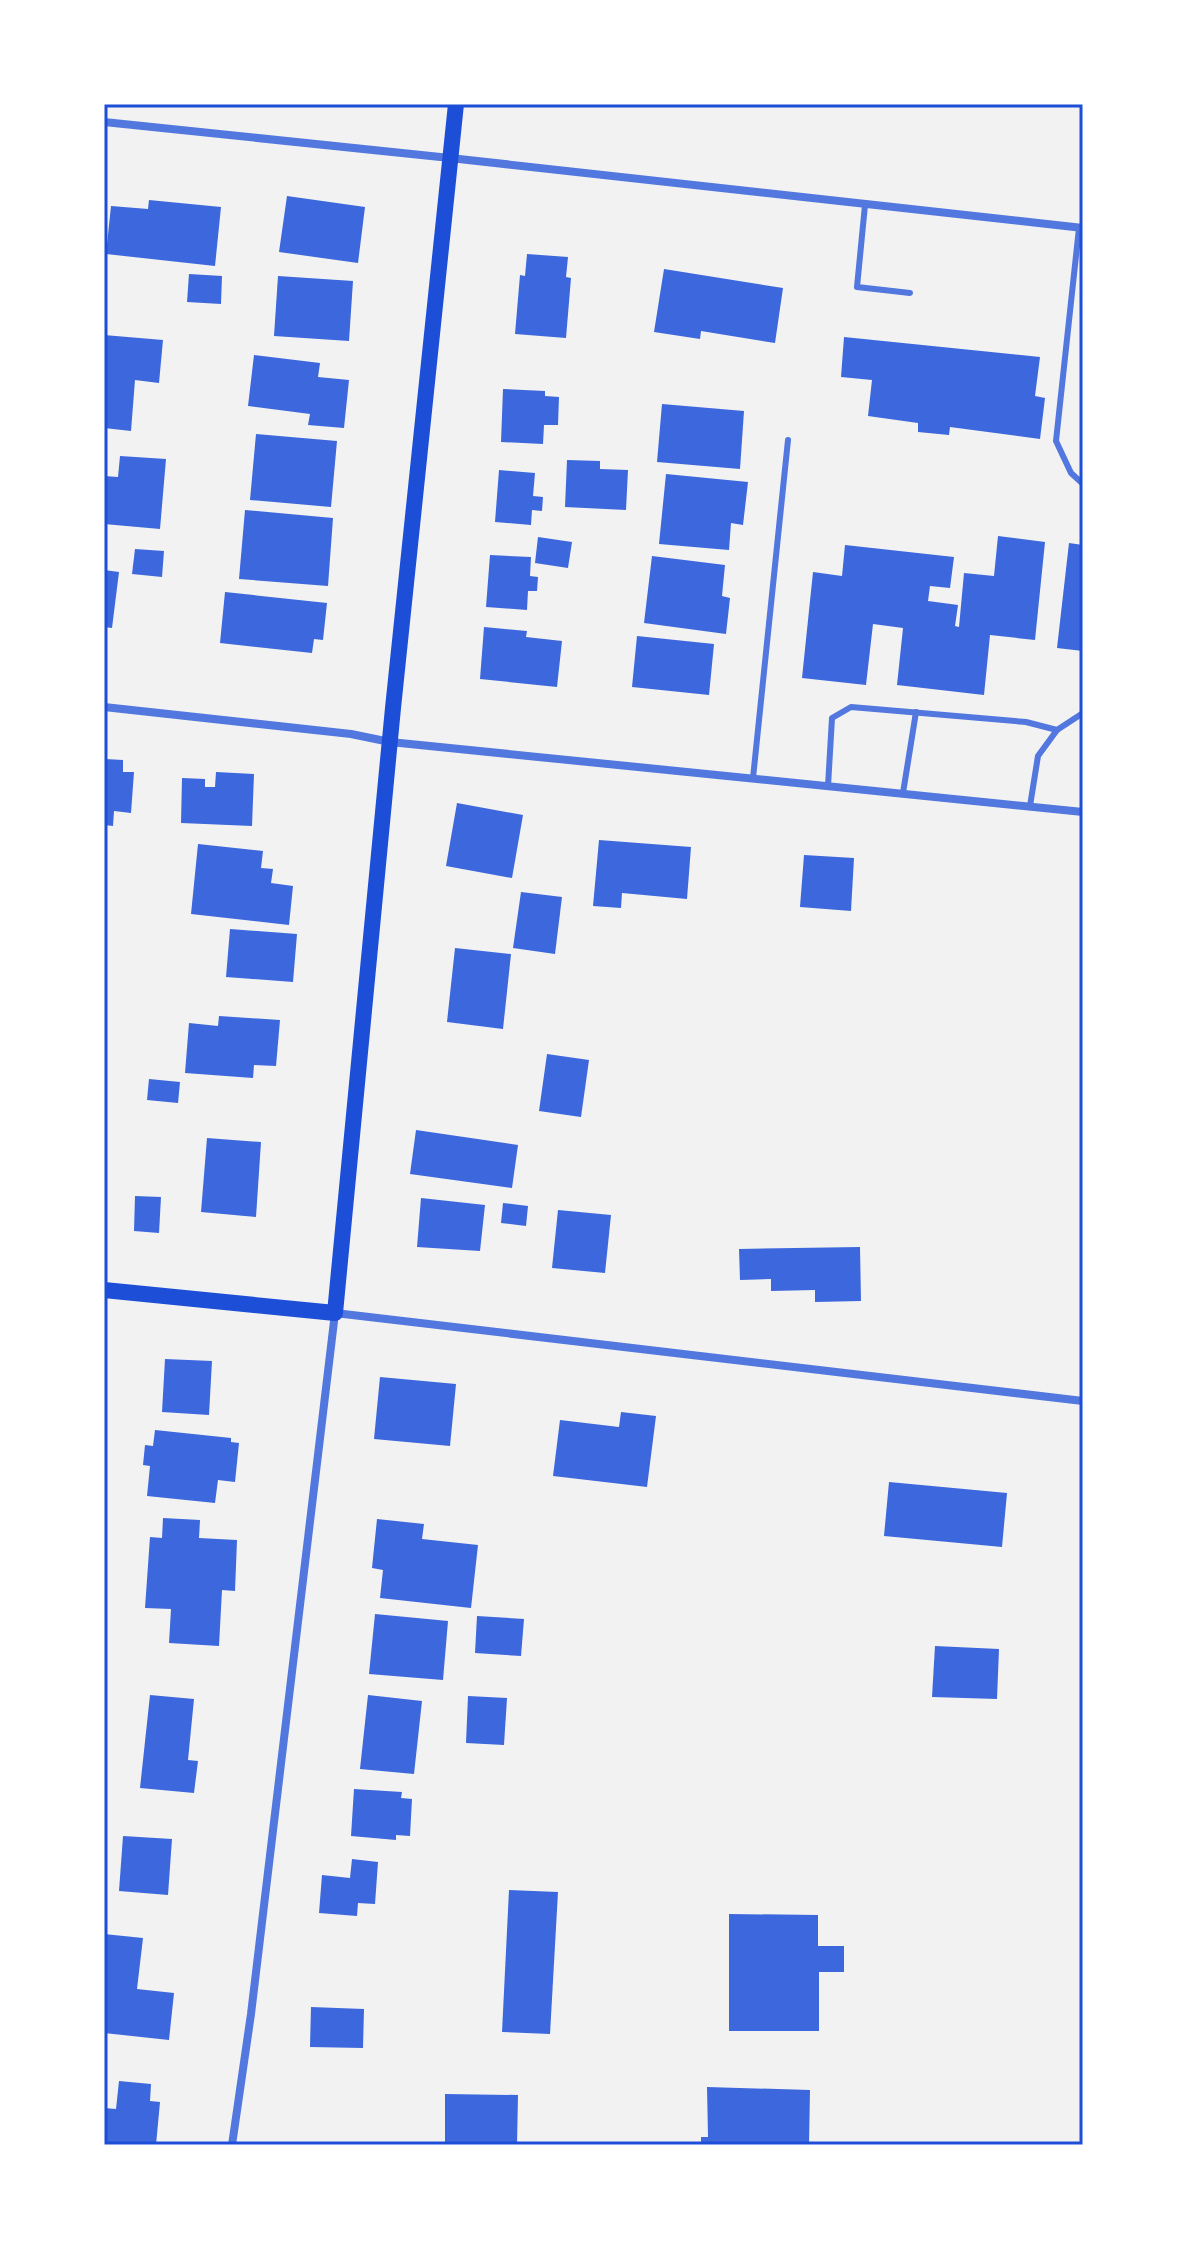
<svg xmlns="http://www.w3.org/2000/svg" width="1187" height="2249" font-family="'Work Sans',sans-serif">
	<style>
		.building { fill: #3d67dc }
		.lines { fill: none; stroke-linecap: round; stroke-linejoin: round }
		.service { stroke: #5277de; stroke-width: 6 }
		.minor { stroke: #5277de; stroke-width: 8 }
		.secondary { stroke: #1d4ed8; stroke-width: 16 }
		.neatline { fill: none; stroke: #1d4ed8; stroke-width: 3 }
	</style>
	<rect width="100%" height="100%" fill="#f2f2f2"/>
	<!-- building -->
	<g class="building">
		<path d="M287 196 365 207 358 263 279 252Z"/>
		<path d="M149 200 221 207 215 266 106 254 111 206 148 209Z"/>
		<path d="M527 254 568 257 566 277 571 278 566 338 515 334 520 275 525 276Z"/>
		<path d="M664 269 783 288 775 343 701 331 700 339 654 332Z"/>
		<path d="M189 274 222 276 221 304 187 302Z"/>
		<path d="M278 276 353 281 349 341 274 336Z"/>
		<path d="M104 335 163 340 159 383 135 380 131 431 104 428Z"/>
		<path d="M844 337 1040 357 1035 396 1045 398 1040 439 950 427 949 435 918 432V423L868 416 872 380 841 377Z"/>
		<path d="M254 355 320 363 318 377 349 380 344 428 308 425 310 414 248 406Z"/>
		<path d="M503 389 545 391V396L559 397 558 425H544L543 444 501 442Z"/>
		<path d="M662 404 744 411 740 469 657 462Z"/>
		<path d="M256 434 337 441 331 507 250 500Z"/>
		<path d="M120 456 166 459 160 529 104 524V476L118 477Z"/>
		<path d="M567 460 600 461V469L628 470 626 510 565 507Z"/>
		<path d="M499 470 535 473 533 496 543 497 542 511 532 510 531 525 495 522Z"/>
		<path d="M666 474 748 482 743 525 731 523 729 550 659 544Z"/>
		<path d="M245 510 333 518 328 586 239 579Z"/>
		<path d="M998 536 1045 542 1035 640 990 635 984 695 897 685 903 628 873 624 866 685 802 678 813 572 842 576 845 545 954 557 950 588 930 586 928 601 958 605 955 626 959 627 964 573 994 576Z"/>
		<path d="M538 537 572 542 568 568 535 563Z"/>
		<path d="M1069 543 1083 545V651L1057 648Z"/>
		<path d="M135 549 164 551 162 577 132 574Z"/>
		<path d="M490 555 531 557 530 576 538 577 537 591H528L527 610 486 607Z"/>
		<path d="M652 556 725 565 722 596 730 598 726 634 644 623Z"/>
		<path d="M104 570 119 572 112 628 104 627Z"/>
		<path d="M225 592 327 603 323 640 314 639 312 653 220 643Z"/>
		<path d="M484 627 527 631 526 637 562 641 557 687 480 679Z"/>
		<path d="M637 636 714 644 709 695 632 687Z"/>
		<path d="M105 759 123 760V772H134L131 813 114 811 113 826 104 825Z"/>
		<path d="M216 772 254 774 252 826 181 823 182 778 205 779V787H215Z"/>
		<path d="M457 803 523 815 512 878 446 866Z"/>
		<path d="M599 840 691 847 687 899 622 893 621 908 593 906Z"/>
		<path d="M198 844 263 851 261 868 273 869 271 883 293 886 289 925 191 914Z"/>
		<path d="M804 855 854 858 851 911 800 907Z"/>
		<path d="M521 892 562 897 555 954 513 948Z"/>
		<path d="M230 929 297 934 293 982 226 977Z"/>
		<path d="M455 948 511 954 503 1029 447 1022Z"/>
		<path d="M219 1016 280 1020 276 1066 254 1065 253 1078 185 1073 189 1023 218 1026Z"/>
		<path d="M547 1054 589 1060 581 1117 539 1111Z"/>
		<path d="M149 1079 180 1082 178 1103 147 1100Z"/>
		<path d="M416 1130 518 1145 512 1188 410 1174Z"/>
		<path d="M207 1138 261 1142 256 1217 201 1212Z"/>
		<path d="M135 1196 161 1197 159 1233 134 1231Z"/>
		<path d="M421 1198 485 1205 480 1251 417 1247Z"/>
		<path d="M503 1203 528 1206 526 1226 501 1223Z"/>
		<path d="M558 1210 611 1215 605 1273 552 1268Z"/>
		<path d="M860 1247 861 1301 815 1302V1290L771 1291V1279L740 1280 739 1249Z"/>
		<path d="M165 1359 212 1361 209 1415 162 1412Z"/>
		<path d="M380 1377 456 1384 450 1446 374 1439Z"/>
		<path d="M621 1412 656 1416 647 1487 553 1476 560 1420 619 1427Z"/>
		<path d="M155 1430 231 1438V1442L239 1443 235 1482 218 1480 215 1503 147 1496 150 1466 143 1465 145 1445 153 1446Z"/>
		<path d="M889 1482 1007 1493 1002 1547 884 1536Z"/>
		<path d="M163 1518 200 1520 199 1538 237 1540 235 1591 222 1590 219 1646 169 1643 171 1609 145 1608 150 1537 162 1538Z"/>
		<path d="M377 1519 424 1524 422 1539 478 1545 471 1608 380 1598 383 1570 372 1568Z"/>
		<path d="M375 1614 448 1621 443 1680 369 1674Z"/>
		<path d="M477 1616 524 1619 521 1656 475 1653Z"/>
		<path d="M935 1646 999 1649 997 1699 932 1697Z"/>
		<path d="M150 1695 194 1699 188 1760 198 1761 194 1793 140 1788Z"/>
		<path d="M368 1695 422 1701 414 1774 360 1769Z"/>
		<path d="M468 1696 507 1698 504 1745 466 1743Z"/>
		<path d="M354 1789 402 1792 401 1798 412 1799 410 1836 396 1835V1840L351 1836Z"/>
		<path d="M123 1836 172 1839 168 1895 119 1891Z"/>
		<path d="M352 1859 378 1862 375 1904 358 1903 357 1916 319 1913 322 1875 350 1878Z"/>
		<path d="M509 1890 558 1892 550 2034 502 2032Z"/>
		<path d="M729 1914 818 1915V1946H844V1972H819V2031H729Z"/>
		<path d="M104 1934 143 1938 137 1989 174 1993 169 2040 104 2033Z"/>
		<path d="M311 2007 364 2009 363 2048 310 2047Z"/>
		<path d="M119 2081 151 2084 150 2101 160 2102 156 2145H104V2108L116 2109Z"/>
		<path d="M707 2087 810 2090 809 2145H701V2137H708Z"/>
		<path d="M445 2094 518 2095 517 2145H445Z"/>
	</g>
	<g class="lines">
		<!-- service -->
		<g class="service">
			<path d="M865 205 857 287 910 293"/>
			<path d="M1079 228 1056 441 1071 473 1083 484"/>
			<path d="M753 778 788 440"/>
			<path d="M828 786 832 718 851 707 1026 722 1057 730"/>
			<path d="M903 793 916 712"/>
			<path d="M1030 806 1038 756 1057 730 1083 713"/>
		</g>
		<!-- minor -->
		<g class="minor">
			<path d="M104 122 450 158 1083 228"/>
			<path d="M104 707 351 734 390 742 1083 812"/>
			<path d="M232 2145 251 2014 335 1313 1083 1401"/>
		</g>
		<!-- secondary -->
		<path class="secondary" d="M104 1290 335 1313 393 708 456 104"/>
	</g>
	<!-- border -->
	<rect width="1187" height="2249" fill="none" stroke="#ffffff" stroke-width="212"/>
	<rect x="106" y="106" width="975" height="2037" class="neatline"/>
</svg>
